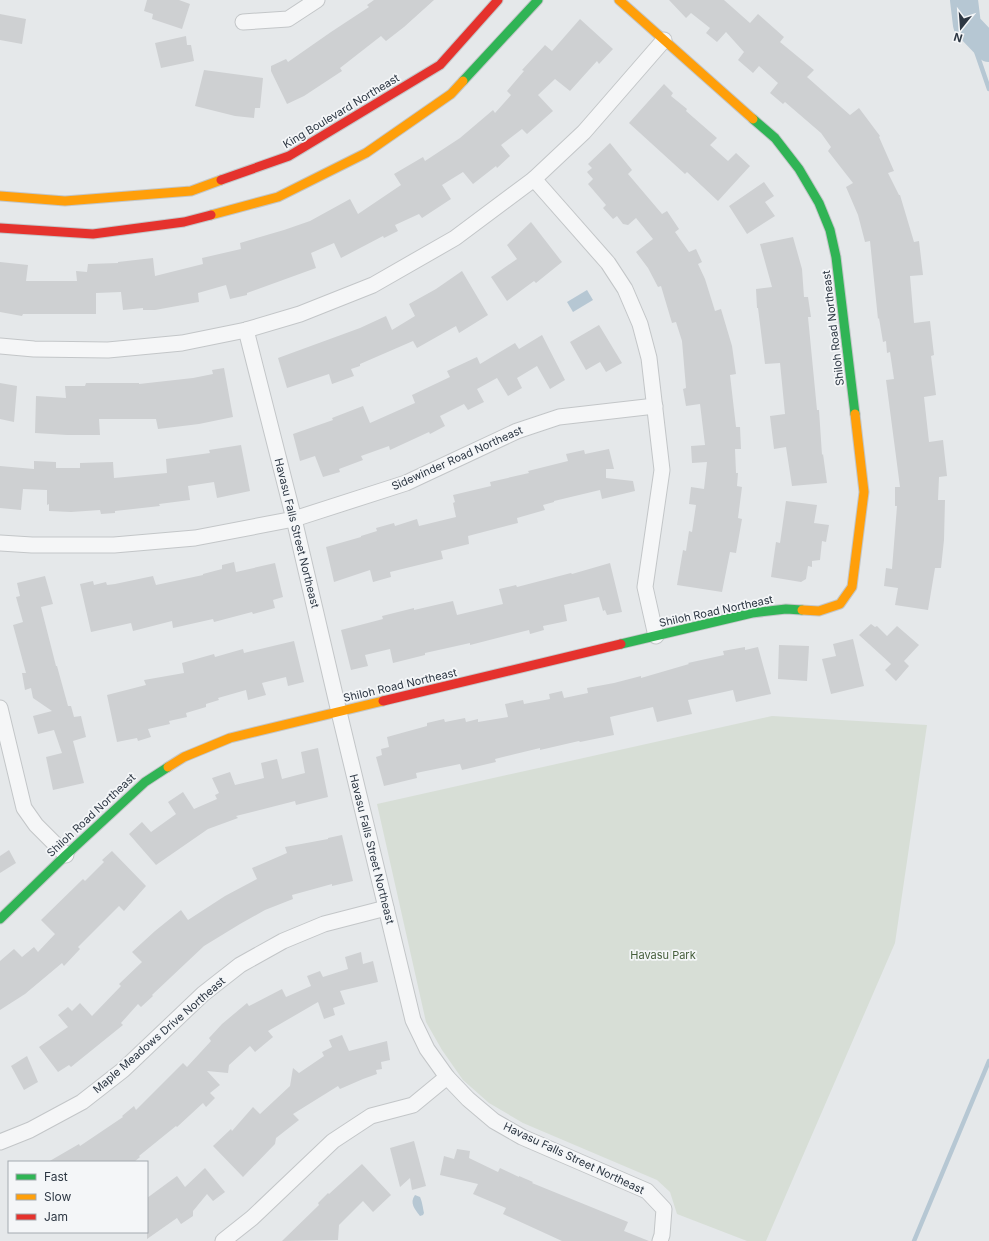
<svg xmlns="http://www.w3.org/2000/svg" width="989" height="1241" font-family="Inter,sans-serif">
	<style>
		.green { fill: #d7ded6 }
		.water { fill: #b6c7d3 }
		.lines { fill: none; stroke-linecap: round; stroke-linejoin: round }
		.stream { stroke: #b6c7d3; stroke-width: 4.5 }
		.river { stroke: #b6c7d3; stroke-width: 28 }
		.building { fill: #ced0d2 }
		.street-casing { stroke: #c3c6c8; stroke-width: 17 }
		.fast-casing { stroke: #c3c6c8; stroke-width: 11 }
		.slow-casing { stroke: #c3c6c8; stroke-width: 11 }
		.jam-casing { stroke: #c3c6c8; stroke-width: 11 }
		.street { stroke: #f5f6f7; stroke-width: 15 }
		.fast { stroke: #30b455; stroke-width: 9 }
		.slow { stroke: #ff9f0a; stroke-width: 9 }
		.jam { stroke: #e5322d; stroke-width: 9 }
		.labels { text-anchor: middle; dominant-baseline: central; stroke-width: 3.5; stroke-linejoin: round; paint-order: stroke }
		.street-label { font-size: 11px; fill: #2d3743; stroke: #f4f6f8 }
		.park-label { font-size: 11px; fill: #455e3b; stroke: #f4f6f8 }
	</style>
	<rect width="100%" height="100%" fill="#e5e8ea"/>
	<!-- green -->
	<path class="green" d="M772 716 927 725 895 943 766 1241H747L677 1214 670 1192 657 1180 523 1123 489 1103 463 1080 442 1050 426 1022 377 804Z"/>
	<!-- water -->
	<g class="water">
		<path d="M587 290 593 300 573 312 567 302Z"/>
		<path d="M415 1195 420 1197C422 1201 423 1208 424 1213L423 1215 420 1216C415 1209 409 1203 415 1195Z"/>
	</g>
	<g class="lines">
		<!-- stream -->
		<g class="stream">
			<path d="M967 25 989 89"/>
			<path d="M914 1241 989 1061"/>
		</g>
		<!-- river -->
		<path class="river" d="M964 0 967 25 989 48"/>
	</g>
	<!-- building -->
	<g class="building">
		<path d="M147 0H179L190 4 182 29 152 19 153 14 144 11Z"/>
		<path d="M374 0H434L404 27 386 41 381 36 340 68 342 71 304 96 287 104 271 71V66L286 59 288 62 331 32 369 7 367 5Z"/>
		<path d="M669 0H724L750 23 758 14 784 37 780 42 814 70 807 77 850 115 859 108 880 136 879 137 894 171 888 173 899 195H900L914 242 919 241 923 275 910 276 914 323 930 321 934 355 931 356 936 395 924 397 929 442 943 440 947 476 939 477 938 500H945L944 540 941 568H935L928 610 895 605 898 588 884 586 886 568 892 569 897 506H895V487H900L886 380 894 379 890 352 887 353 886 341 883 342 879 318 878 319 870 241 865 242 858 215 846 187 853 183 828 151 831 147 821 133 785 102 783 104 770 93 778 83 759 66 753 73 738 60 744 52 726 32 717 42 706 33 710 28 691 13 686 18Z"/>
		<path d="M0 14 26 19 22 44 0 40Z"/>
		<path d="M580 19 613 49 599 64 597 61 570 91 555 79 538 95 553 111 527 134 522 129 501 145 510 156 497 168 496 166 473 184 463 172 442 185 451 199 422 218 419 214 395 225 398 231 384 238 383 236 341 258 334 243 311 253 316 268 247 293V295L230 299 226 285 198 293 199 302 155 310H143V308L123 310 121 292 96 293V314H23L22 316 0 312V262L28 265 26 281H77L76 271 87 272 88 264 118 263V262L153 258 155 276 203 264 202 258 241 249 240 243 284 230 310 221 350 199 358 214 401 185 394 174 423 157 425 161 460 138 493 110 495 113 511 95 507 91 524 71 522 70 545 45 552 51Z"/>
		<path d="M186 36 187 45H191L194 61 161 68 155 43Z"/>
		<path d="M204 70 263 78 260 108H255L254 118 235 116 195 106Z"/>
		<path d="M664 84 673 93 671 96 687 109 686 111 717 138 710 145 728 161 736 153 750 166 718 201 687 172 685 174 629 123Z"/>
		<path d="M610 143 632 170 628 174 662 214 667 211 679 229 675 232 689 252 696 249 702 262 698 264 705 279 715 311 721 309 732 346 736 374 730 375 736 427H740L741 449H735L736 473H738L737 486 742 487 738 518 742 519 736 553 730 552 722 592 677 585 683 550 686 551 689 531 692 532 696 505 689 504 691 487 704 489 707 462 692 463 691 446 705 445 700 404 686 406 683 389 686 388 682 341 676 322 672 323 661 286 658 287 648 268 636 252 653 239 636 218 628 225 623 224 617 216 613 219 603 208 606 205 588 184 593 179 587 172 592 168 588 164Z"/>
		<path d="M764 182 774 196 765 202 775 216 747 234 729 206Z"/>
		<path d="M531 222 562 262 536 283 534 281 507 301 491 277 517 259 507 245Z"/>
		<path d="M793 237 802 269 804 297H808L811 317H808L817 410H819L822 455 823 454 827 483 792 486 786 447 774 449 770 416 785 414 780 363 765 364 758 308H757L756 289 772 287 760 244Z"/>
		<path d="M462 271 488 315 459 333 456 326 417 348 413 341 360 364V366L351 369 354 376 332 384 329 374 287 388 278 358 360 328 386 316 392 330 415 316 409 304 436 289Z"/>
		<path d="M599 325 622 363 606 372 600 362 586 370 570 342Z"/>
		<path d="M542 335 565 380 550 389 537 366 517 378 522 388 508 396 497 378 477 389 484 402 468 410 464 404 440 416 445 426 430 434 429 432 390 450 389 446 361 456 363 460 339 469 340 472 323 477 315 456 300 461 293 434 333 420 332 418 363 406 370 423 415 403 412 395 450 377 447 371 477 357 480 364 515 343 519 349Z"/>
		<path d="M224 368 233 417 199 424 158 429 156 419H99L100 435H67L35 433 36 396 66 398 65 386H85L86 383H139V384L193 378 213 374 212 370Z"/>
		<path d="M0 383 17 386 14 422 0 419Z"/>
		<path d="M241 445 250 491 217 498 214 482 188 486 190 500 159 504 160 506 115 511V513L101 514 100 510 71 512 49 511V504L47 505V490L23 489 21 510 0 508V466L34 469V461L56 462V468H80V463L113 462 114 478 167 473 166 459 210 453 209 450Z"/>
		<path d="M609 449 614 469H606V478L633 481 635 491 602 499 600 490 554 501V502L543 505 545 510 517 518 518 523 468 536 469 544 441 551 443 559 390 572 391 577 373 582 370 570 334 582 326 547 361 537V536L377 531 376 528 394 523 395 526 417 519 419 526 456 517 453 503 455 502 453 495 491 486 490 482 529 473 528 471 568 461 566 454 584 450 585 454Z"/>
		<path d="M786 501 817 505 814 523 829 525 826 542 822 541 820 560 812 561V567L808 566 806 579 801 582 771 577 776 542 780 543Z"/>
		<path d="M234 562 236 572 275 563 283 597 273 600 275 608 253 614 252 612 214 622 213 619 173 628 172 621 133 631 131 623 91 632 80 584 93 581 94 585 106 582 107 585 115 584 153 576 156 585 203 575V574L222 569V565Z"/>
		<path d="M610 563 622 612 607 615 605 610 603 611 599 597 564 605 567 621 543 626 544 630 530 634 529 630 470 645V643L425 653V655L393 663 390 649 365 655 368 666 351 670 341 630 383 619 382 616 414 608V610L453 601 457 615 503 604 499 589 516 585 517 587 571 573 572 574Z"/>
		<path d="M45 576 53 604 41 607 56 666H57L68 706H71L74 717 81 716 86 737 73 741 84 783 53 790 46 757 62 753 54 730 38 734 33 716 52 711 33 698 31 688 25 690 22 673H26L13 625 23 622 16 597 20 596 17 583Z"/>
		<path d="M871 624 875 627 877 626 887 636 897 626 919 645 904 661 909 666 896 681 885 670 891 664 859 635Z"/>
		<path d="M853 639 864 686 831 694 822 659 836 656 833 644Z"/>
		<path d="M294 641 304 682 288 686 286 677 262 683 266 695 248 700 246 690 218 698 219 700 206 704V707L186 713 187 717 169 721 170 724 148 729 151 737 138 741 137 738 117 742 107 695 146 685 144 680 184 673 182 663 214 654 215 657 243 649 244 653Z"/>
		<path d="M779 645 809 646 807 681 778 679Z"/>
		<path d="M745 647V650L758 647 771 694 736 702 733 690 688 700 692 714 657 722 653 707 610 717 614 735 580 742 579 741 540 750V748L495 759 496 762 462 770 460 764 416 773 417 778 384 786 376 757 382 755 381 749 389 747 387 737 427 726V723L444 719 445 722 465 718 466 722 478 719V722L508 717 505 704 523 700 524 704 550 699 549 694 562 691 564 698 588 693 587 688 614 683 641 676V678L689 664 688 663 724 655 723 651Z"/>
		<path d="M318 748 328 797 296 805 295 801 236 816 238 818 208 829 156 865 129 834 142 822 151 832 176 814 168 802 183 792 194 809 217 799 215 795 219 793 212 778 230 772 235 785 264 778 261 763 277 759 282 779 305 773 301 752Z"/>
		<path d="M342 835 353 881 332 886V884L292 895 293 899 265 910 240 924 204 946 152 995 153 996 141 1007 138 1004 121 1023 123 1025 71 1067 69 1065 58 1072 39 1047 68 1027 58 1015 68 1007 72 1011 80 1003 92 1016 121 986 119 984 142 962 132 952 155 931 181 910 188 920 225 896 257 879 252 868 287 853 285 847 328 839V838Z"/>
		<path d="M9 850 16 863 0 873V856Z"/>
		<path d="M112 851 146 886 124 911 119 906 78 947 80 949 64 966 62 963 25 994 0 1010V961L14 949 22 957 34 947 38 952 55 934 41 920 83 879 85 881 104 862 102 860Z"/>
		<path d="M361 952 363 964 373 961 378 982 340 991 345 1004 333 1008 335 1015 324 1019 318 1002 268 1031 273 1037 255 1052 250 1046 229 1065 228 1073 207 1071 220 1085 210 1093 215 1098 206 1107 203 1103 177 1127 176 1126 139 1156 140 1157 134 1162H48L79 1144 80 1146 123 1117 122 1116 134 1106 136 1110 183 1063 187 1067 211 1041 209 1038 222 1024 247 1003 249 1006 282 989 286 997 311 986 307 976 320 971 323 977 348 969 345 957Z"/>
		<path d="M342 1035 349 1051 387 1041 390 1060 381 1062 382 1069 376 1070 377 1074 363 1079 340 1089 338 1086 293 1114 299 1120 276 1138 275 1144 243 1177 213 1146 231 1129 232 1131 253 1107 260 1114 290 1086 293 1068 299 1073 324 1056 322 1052 332 1047 329 1040Z"/>
		<path d="M27 1056 38 1082 24 1090 11 1066Z"/>
		<path d="M414 1141 426 1186 412 1190 410 1178 400 1187 390 1148Z"/>
		<path d="M457 1149 470 1151 469 1158 498 1172 500 1168 519 1177V1176L533 1182 532 1183 628 1222 624 1231 649 1241H562L503 1214 506 1208 473 1194 478 1184 440 1175 444 1156 454 1159Z"/>
		<path d="M362 1164 391 1195 373 1212 363 1201 339 1225 338 1240 282 1241 319 1205 318 1203 328 1193 329 1194Z"/>
		<path d="M205 1168 225 1192 213 1201 207 1194 193 1211V1216L181 1224 177 1218 147 1239V1198L177 1176 185 1187Z"/>
	</g>
	<g class="lines">
		<!-- street casing -->
		<g class="street-casing">
			<g id="street">
				<path d="M243 22 288 19 317 0"/>
				<path d="M534 179 608 263 625 289 640 324 649 358 662 470 645 587 656 636"/>
				<path d="M246 330 294 519 339 712 413 1020 427 1049 447 1077 468 1099 494 1121 522 1137 647 1191 664 1209 662 1235 660 1241"/>
				<path d="M0 346 34 349 108 350 182 343 246 330 300 314 373 285 455 238 534 179 584 132 664 40"/>
				<path d="M0 543 32 545H114L195 538 294 519 406 483 517 431 559 417 655 406"/>
				<path d="M0 708 24 808 36 825 66 855"/>
				<path d="M0 1142 30 1130 82 1102 123 1070 203 994 240 965 283 941 324 924 386 908"/>
				<path d="M223 1241 252 1218 333 1141 371 1116 413 1105 447 1077"/>
			</g>
		</g>
		<!-- fast casing -->
		<g class="fast-casing">
			<g id="fast">
				<path d="M463 81 538 0"/>
				<path d="M753 119 775 138 799 169 819 203 830 230 836 257 855 414"/>
				<path d="M621 644 752 613 786 609 802 610"/>
				<path d="M0 919 66 855 145 782 168 767"/>
			</g>
		</g>
		<!-- slow casing -->
		<g class="slow-casing">
			<g id="slow">
				<path d="M619 0 753 119"/>
				<path d="M0 196 65 201 191 191 221 180"/>
				<path d="M211 215 278 197 366 153 451 94 463 81"/>
				<path d="M802 610 819 611 840 604 852 587 864 492 855 414"/>
				<path d="M168 767 184 757 230 738 383 701"/>
			</g>
		</g>
		<!-- jam casing -->
		<g class="jam-casing">
			<g id="jam">
				<path d="M221 180 289 156 440 65 498 0"/>
				<path d="M0 228 93 234 184 222 211 215"/>
				<path d="M383 701 621 644"/>
			</g>
		</g>
		<!-- street -->
		<use href="#street" class="street"/>
		<!-- fast -->
		<use href="#fast" class="fast"/>
		<!-- slow -->
		<use href="#slow" class="slow"/>
		<!-- jam -->
		<use href="#jam" class="jam"/>
	</g>
	<g class="labels">
		<!-- street labels -->
		<g class="street-label">
			<text transform="translate(341 111) rotate(-31)">King Boulevard Northeast</text>
			<text transform="translate(833 328) rotate(-97)">Shiloh Road Northeast</text>
			<text transform="translate(457 458) rotate(-24)">Sidewinder Road Northeast</text>
			<text transform="translate(297 533) rotate(76)">Havasu Falls Street Northeast</text>
			<text transform="translate(716 611) rotate(-12)">Shiloh Road Northeast</text>
			<text transform="translate(400 685) rotate(-13)">Shiloh Road Northeast</text>
			<text transform="translate(91 815) rotate(-43)">Shiloh Road Northeast</text>
			<text transform="translate(372 849) rotate(76)">Havasu Falls Street Northeast</text>
			<text transform="translate(159 1035) rotate(-41)">Maple Meadows Drive Northeast</text>
			<text transform="translate(574 1158) rotate(25)">Havasu Falls Street Northeast</text>
		</g>
		<!-- park labels -->
		<g class="park-label">
			<text x="663" y="955">Havasu Park</text>
		</g>
	</g>
	<!-- legend -->
	<rect x="8" y="1161" width="140" height="72" fill="#f4f6f8" stroke="#a4aab0"/>
	<rect x="16" y="1174" width="20" height="6" fill="#30b455" stroke="#a4aab0"/>
	<text x="44" y="1181" font-size="12" fill="#2d3743">Fast</text>
	<rect x="16" y="1194" width="20" height="6" fill="#ff9f0a" stroke="#a4aab0"/>
	<text x="44" y="1201" font-size="12" fill="#2d3743">Slow</text>
	<rect x="16" y="1214" width="20" height="6" fill="#e5322d" stroke="#a4aab0"/>
	<text x="44" y="1221" font-size="12" fill="#2d3743">Jam</text>
	<!-- north arrow -->
	<g transform="translate(961 28) rotate(197)" stroke="#f4f6f8" stroke-width="3" paint-order="stroke">
	<path d="M0-3L7 15L0 10L-7 15Z" fill="#2d3743"/>
	<text y="-6" font-size="11" font-weight="bold" text-anchor="middle" fill="#2d3743">N</text>
	</g>
</svg>
